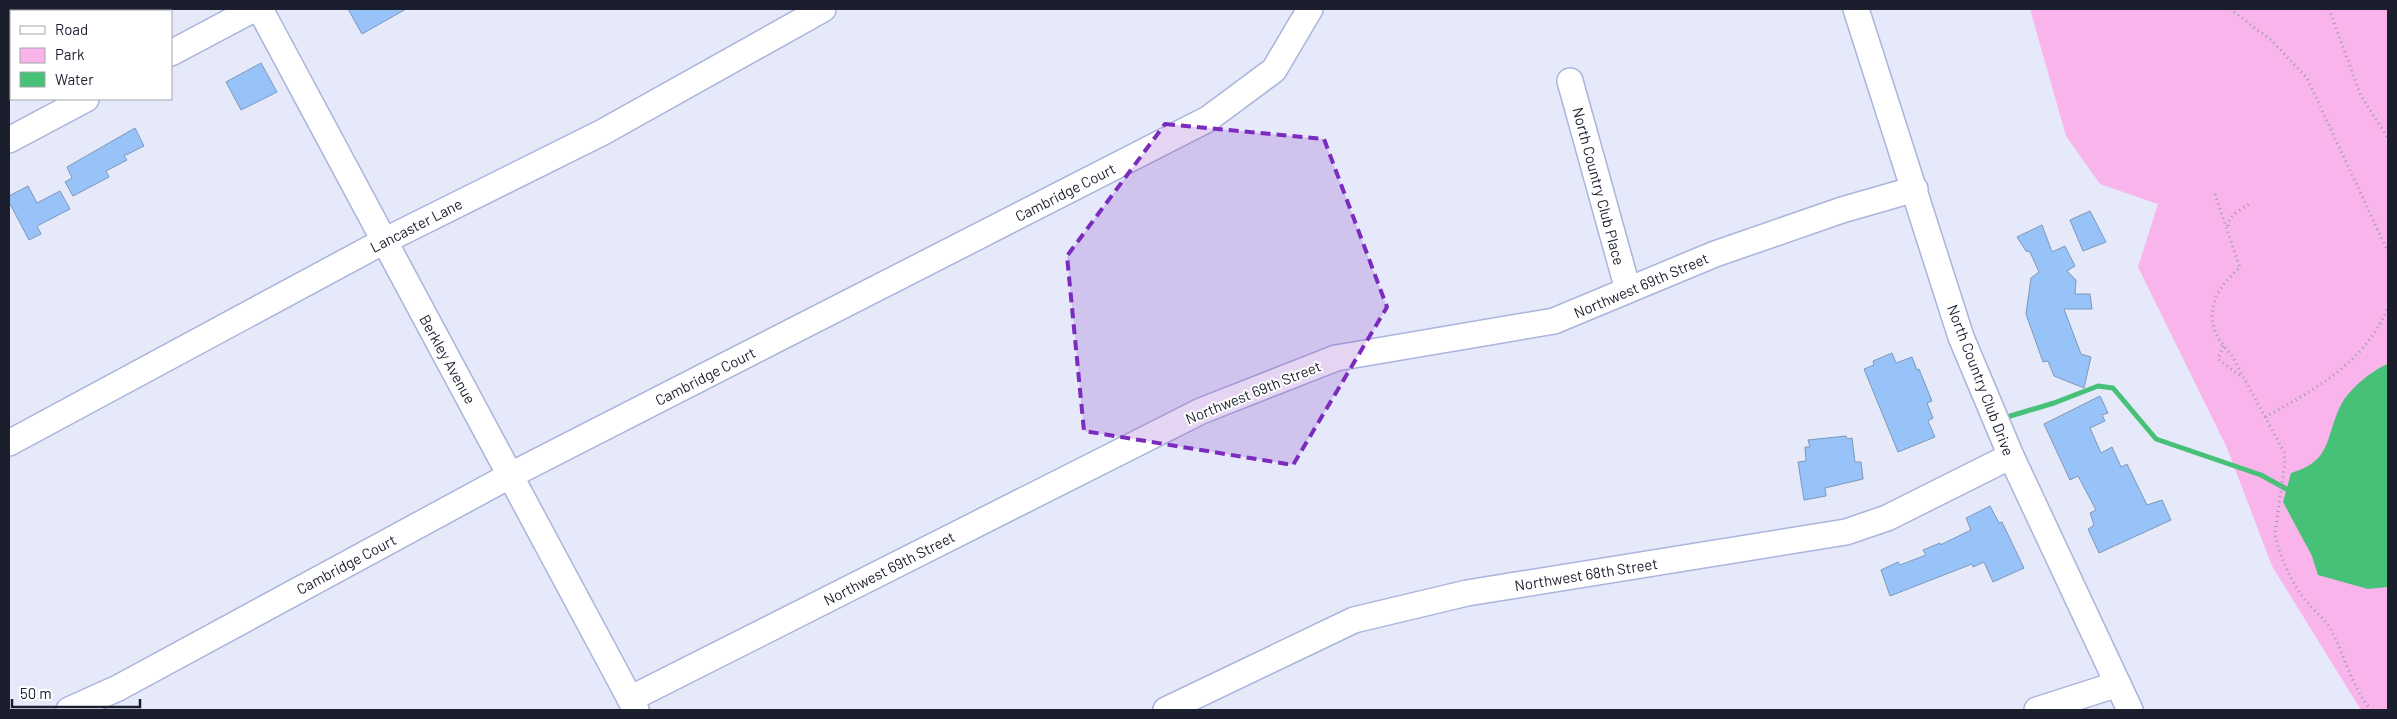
<svg xmlns="http://www.w3.org/2000/svg" width="2397" height="719" font-family="Barlow,sans-serif">
	<style>
		.green { fill: #f9b4eb }
		.water { fill: #47c078 }
		.lines { fill: none; stroke-linecap: round; stroke-linejoin: round }
		.stream { stroke: #47c078; stroke-width: 5 }
		.building { fill: #97c3f9; stroke: #7d98b9 }
		.minor-casing { stroke: #aab4dc; stroke-width: 28 }
		.path { stroke: #989bac; stroke-width: 3; stroke-dasharray: 1 4; stroke-linecap: butt }
		.minor { stroke: #fff; stroke-width: 25 }
		.marked { fill: #7b2cbf; fill-opacity: 0.2; stroke: #7b2cbf; stroke-width: 4; stroke-dasharray: 10 6; stroke-linejoin: round }
		.labels { text-anchor: middle; dominant-baseline: central; stroke-width: 4; stroke-linejoin: round; paint-order: stroke }
		.street-label { font-size: 15px; fill: #1b1e2d; stroke: #fff }
	</style>
	<rect width="100%" height="100%" fill="#e5e9fa"/>
	<!-- green -->
	<path class="green" d="M2030 9H2388V710H2361L2272 566 2227 448 2138 267 2158 204 2100 184 2066 136Z"/>
	<!-- water -->
	<path class="water" d="M2388 364V587L2368 589 2318 575 2312 556 2283 502 2291 473C2334 461 2325 434 2342 403 2351 388 2372 370 2388 364Z"/>
	<g class="lines">
		<!-- stream -->
		<path class="stream" d="M2007 417 2054 403 2098 386 2113 388 2156 439 2261 475 2292 492"/>
	</g>
	<!-- building -->
	<g class="building">
		<path d="M348 9H406L362 34Z"/>
		<path d="M261 63 277 92 241 110 226 82Z"/>
		<path d="M135 128 144 146 124 156 127 160 106 171 109 177 73 196 65 182 72 178 67 167Z"/>
		<path d="M28 186 37 203 60 191 70 209 37 226 41 234 29 240 9 202V196Z"/>
		<path d="M2090 211 2106 242 2083 251 2070 220Z"/>
		<path d="M2042 225 2052 252 2065 246 2075 266 2067 271 2076 280 2075 294H2090L2092 309H2064L2081 354 2091 357 2084 388 2054 376 2048 361 2043 362 2026 314 2031 278 2039 272 2030 252 2026 251 2017 237Z"/>
		<path d="M1892 353 1896 363 1912 357 1917 370 1919 369 1932 401 1927 403 1933 418 1928 421 1935 437 1898 452 1864 369 1874 365 1873 361Z"/>
		<path d="M2100 396 2108 413 2102 415 2105 421 2090 428 2101 453 2112 447 2121 467 2127 464 2147 505 2162 500 2171 520 2099 553 2088 529 2094 525 2090 513 2096 510 2078 476 2070 480 2044 424Z"/>
		<path d="M1846 436 1847 439 1852 438 1855 462H1861L1863 479 1825 488 1826 496 1804 500 1798 462 1806 461 1805 447H1810L1808 440Z"/>
		<path d="M1990 506 1999 523 2002 522 2024 568 1993 582 1984 562 1973 567 1972 564 1890 596 1881 570 1898 562 1900 565 1926 555 1923 550 1940 543V545L1971 530 1966 518Z"/>
	</g>
	<g class="lines">
		<!-- minor casing -->
		<g class="minor-casing">
			<g id="minor">
				<path d="M260 9 636 710"/>
				<path d="M1856 9 1961 337 2011 456 2130 710"/>
				<path d="M171 53 254 9"/>
				<path d="M1570 81 1628 290"/>
				<path d="M9 140 86 99"/>
				<path d="M9 443 384 241 603 132 823 9"/>
				<path d="M630 699 1201 411 1336 358 1554 321 1715 254 1842 210 1915 189"/>
				<path d="M69 710 118 688 511 475 1208 119 1274 70 1310 9"/>
				<path d="M1166 710 1354 620 1467 593 1846 532 1887 518 2011 456"/>
				<path d="M2037 710 2118 684"/>
			</g>
		</g>
		<!-- path -->
		<g class="path">
			<path d="M2230 9 2271 40 2307 78 2388 252"/>
			<path d="M2329 9 2361 96 2388 138"/>
			<path d="M2215 194 2240 268C2209 293 2201 325 2231 354L2284 452 2285 463 2275 533C2277 552 2294 588 2307 602 2314 611 2324 618 2330 628 2345 655 2351 686 2371 710"/>
			<path d="M2228 226C2228 215 2241 210 2249 204"/>
			<path d="M2223 346 2218 359 2242 377"/>
			<path d="M2265 417C2316 389 2363 364 2388 308"/>
		</g>
		<!-- minor -->
		<use href="#minor" class="minor"/>
	</g>
	<!-- marked area -->
	<path class="marked" d="M1165 124 1324 139 1387 307 1293 465 1084 431 1067 256Z"/>
	<g class="labels">
		<!-- street labels -->
		<g class="street-label">
			<text transform="translate(1599 186) rotate(75)">North Country Club Place</text>
			<text transform="translate(1065 192) rotate(-27)">Cambridge Court</text>
			<text transform="translate(416 225) rotate(-27)">Lancaster Lane</text>
			<text transform="translate(1641 285) rotate(-23)">Northwest 69th Street</text>
			<text transform="translate(448 359) rotate(61)">Berkley Avenue</text>
			<text transform="translate(705 376) rotate(-27)">Cambridge Court</text>
			<text transform="translate(1981 380) rotate(69)">North Country Club Drive</text>
			<text transform="translate(1253 392) rotate(-22)">Northwest 69th Street</text>
			<text transform="translate(346 564) rotate(-28)">Cambridge Court</text>
			<text transform="translate(889 568) rotate(-27)">Northwest 69th Street</text>
			<text transform="translate(1586 574) rotate(-9)">Northwest 68th Street</text>
		</g>
	</g>
	<!-- border -->
	<rect width="2397" height="719" fill="none" stroke="#1b1e2d" stroke-width="20"/>
	<!-- legend -->
	<rect x="10" y="10" width="162" height="90" fill="#ffffff" stroke="#a4a5ab"/>
	<rect x="20" y="26" width="25" height="8" fill="#ffffff" stroke="#a4a5ab"/>
	<text x="55" y="35" font-size="15" fill="#1b1e2d">Road</text>
	<rect x="20" y="48" width="25" height="15" fill="#f9b4eb" stroke="#a4a5ab"/>
	<text x="55" y="60" font-size="15" fill="#1b1e2d">Park</text>
	<rect x="20" y="72" width="25" height="15" fill="#47c078" stroke="#a4a5ab"/>
	<text x="55" y="85" font-size="15" fill="#1b1e2d">Water</text>
	<!-- scale -->
	<path d="M12 699v8h128v-8" fill="none" stroke="#1b1e2d" stroke-width="2.5"/>
	<text x="20" y="699" font-size="15" fill="#1b1e2d" stroke="#ffffff" stroke-width="4" paint-order="stroke">50 m</text>
</svg>
